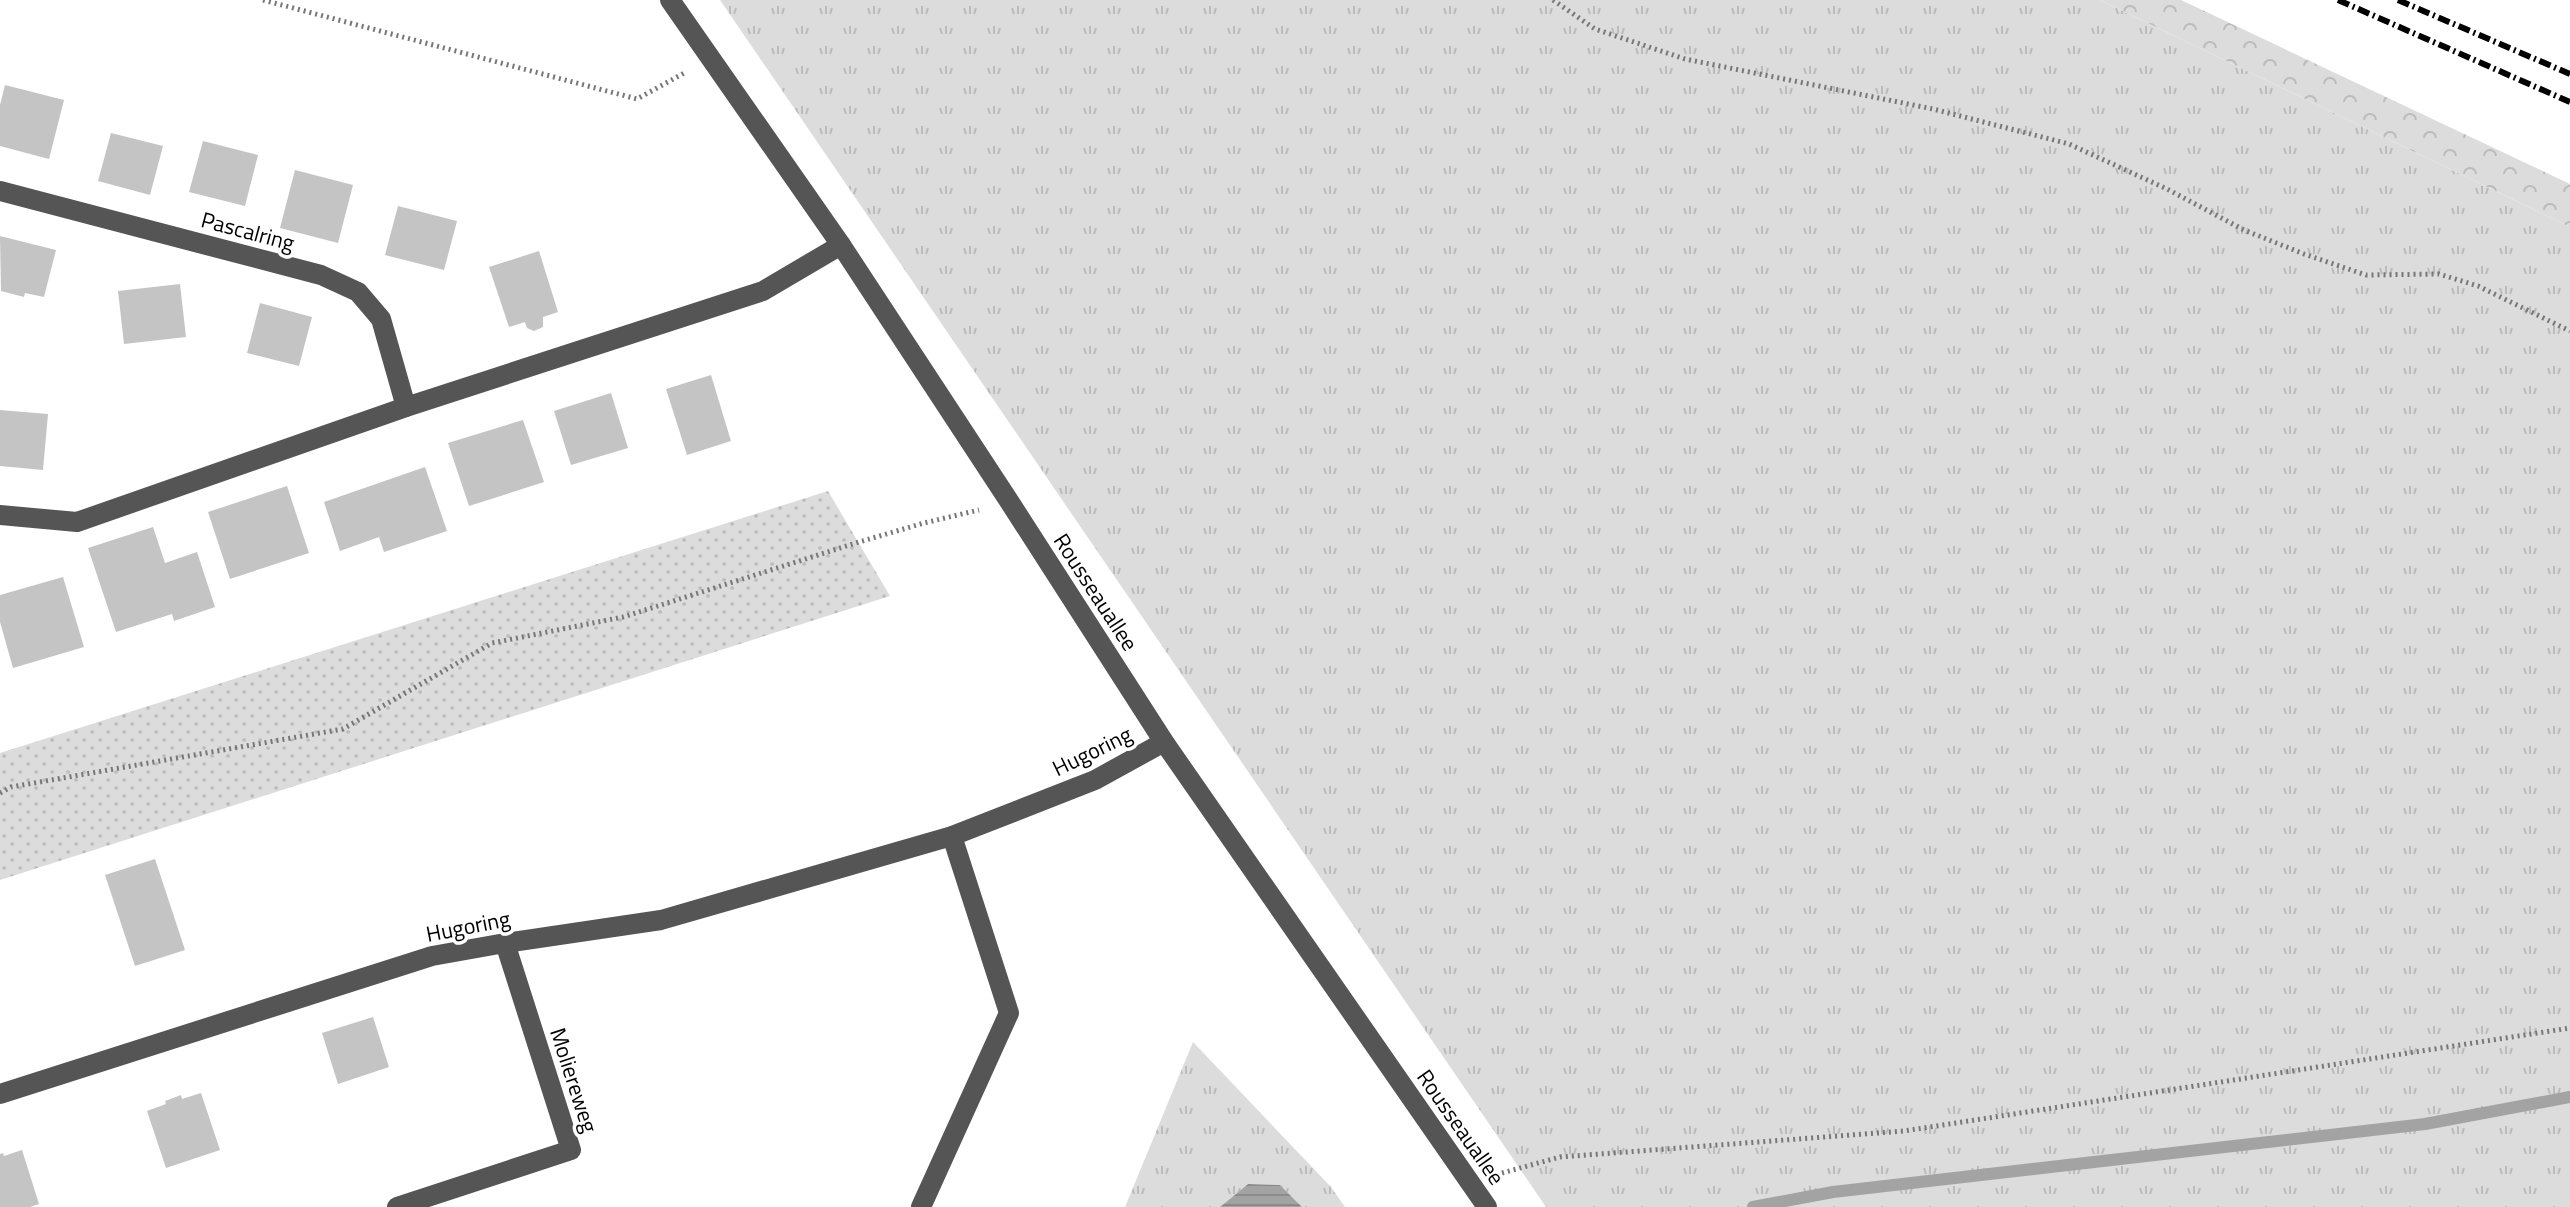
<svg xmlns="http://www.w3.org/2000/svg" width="2570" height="1207" font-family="'Titillium Web',sans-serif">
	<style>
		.grass { fill: url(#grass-tufts) }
		.forest { fill: url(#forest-crowns) }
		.park { fill: url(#park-dots) }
		.water { fill: url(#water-rules) }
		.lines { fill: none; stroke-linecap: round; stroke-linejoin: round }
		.stream { stroke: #a3a3a3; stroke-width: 12 }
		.building { fill: #c4c4c4 }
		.path { stroke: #777; stroke-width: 5; stroke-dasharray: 2 4; stroke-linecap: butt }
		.minor { stroke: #555; stroke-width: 20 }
		.rail { stroke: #000; stroke-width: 6; stroke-dasharray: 12 4 2 4; stroke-linecap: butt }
		.labels { text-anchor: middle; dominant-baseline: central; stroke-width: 7; stroke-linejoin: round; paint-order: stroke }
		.street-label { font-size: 22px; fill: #000; stroke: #fff }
	</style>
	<defs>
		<pattern id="grass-tufts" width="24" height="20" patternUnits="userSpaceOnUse" patternTransform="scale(2)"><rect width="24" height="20" fill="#dcdcdc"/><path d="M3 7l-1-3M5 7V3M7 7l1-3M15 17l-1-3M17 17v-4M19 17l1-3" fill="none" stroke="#bbb"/></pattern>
		<pattern id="forest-crowns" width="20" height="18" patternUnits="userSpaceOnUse" patternTransform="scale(2)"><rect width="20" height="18" fill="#dcdcdc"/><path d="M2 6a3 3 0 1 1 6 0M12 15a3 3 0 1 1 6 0" fill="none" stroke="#bbb"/></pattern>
		<pattern id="park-dots" width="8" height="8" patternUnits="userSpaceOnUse" patternTransform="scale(2)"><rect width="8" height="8" fill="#dcdcdc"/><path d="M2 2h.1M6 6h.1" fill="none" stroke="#bbb" stroke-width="1.8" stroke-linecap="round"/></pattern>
		<pattern id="water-rules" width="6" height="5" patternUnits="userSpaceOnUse" patternTransform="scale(2)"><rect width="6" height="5" fill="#a3a3a3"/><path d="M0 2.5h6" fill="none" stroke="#8b8b8b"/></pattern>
	</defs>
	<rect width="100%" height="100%" fill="#fff"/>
	<!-- grass -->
	<g class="grass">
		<path d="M720 0H2100L2570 227V1207H1546Z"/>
		<path d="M1193 1042 1331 1187 1345 1207H1302L1280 1185 1248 1184 1220 1207H1125Z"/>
	</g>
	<!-- forest -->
	<path class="forest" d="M2100 0H2181L2570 184V227Z"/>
	<!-- park -->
	<path class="park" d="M828 491 890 596 0 880V753Z"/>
	<!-- water -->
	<path class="water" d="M1248 1184 1280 1185 1302 1207H1220Z"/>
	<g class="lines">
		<!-- stream -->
		<path class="stream" d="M1753 1207 1833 1192 2425 1124 2570 1097"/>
	</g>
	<!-- building -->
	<g class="building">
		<path d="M5 85 64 100 49 159 0 146V105Z"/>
		<path d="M111 133 163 146 150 195 98 181Z"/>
		<path d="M203 141 258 155 245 206 189 192Z"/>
		<path d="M295 170 353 185 338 243 280 228Z"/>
		<path d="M398 206 457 221 444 270 385 255Z"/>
		<path d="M0 236 56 250 44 297 25 293 24 297 1 291Z"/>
		<path d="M539 251 558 312 543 317V327L534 331 527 328 525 322 509 327 489 267Z"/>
		<path d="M180 284 186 337 124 344 118 291Z"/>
		<path d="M260 303 312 317 299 366 247 353Z"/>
		<path d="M711 375 731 441 687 455 666 389Z"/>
		<path d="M611 393 628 448 571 465 554 411Z"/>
		<path d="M0 410 48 414 43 470 0 466Z"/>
		<path d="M523 420 544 482 469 506 448 443Z"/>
		<path d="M425 467 447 531 384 552 379 537 340 551 324 502Z"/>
		<path d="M287 486 309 553 230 579 208 512Z"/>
		<path d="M153 527 165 563 197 552 215 607 174 621 172 614 116 632 88 548Z"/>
		<path d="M63 577 84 647 13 668 0 622V595Z"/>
		<path d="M155 859 185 950 135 966 105 875Z"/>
		<path d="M373 1017 389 1067 338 1084 322 1033Z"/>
		<path d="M201 1093 220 1150 166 1168 147 1111 166 1104 165 1101 181 1095 182 1099Z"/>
		<path d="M22 1150 39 1204 30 1207H0V1154L3 1153 4 1156Z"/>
	</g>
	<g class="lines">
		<!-- path -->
		<g class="path">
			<path d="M263 0 637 99 686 72"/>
			<path d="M1553 0 1595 29 1685 59 1933 109 2069 144 2167 189 2244 230 2304 254 2366 275 2439 274 2478 286 2570 331"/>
			<path d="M0 793 11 787 343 729 492 643 623 617 859 542 924 523 979 510"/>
			<path d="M1502 1173 1560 1157 1904 1131 2570 1028"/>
		</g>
		<!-- minor -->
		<g class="minor">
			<path d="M670 0 841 245 1009 501 1164 742 1487 1207"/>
			<path d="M0 191 321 275 358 292 381 319 406 407"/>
			<path d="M0 515 77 522 406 407 763 291 841 245"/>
			<path d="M0 1094 432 956 505 943 661 920 952 836 1095 780 1164 742"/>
			<path d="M397 1207 571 1150 505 943"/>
			<path d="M921 1207 1009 1013 952 836"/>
		</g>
		<!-- rail -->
		<g class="rail">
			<path d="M2338 0 2570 102"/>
			<path d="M2398 0 2570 74"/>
		</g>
	</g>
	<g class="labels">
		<!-- street labels -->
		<g class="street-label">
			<text transform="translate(248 231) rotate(15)">Pascalring</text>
			<text transform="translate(1096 592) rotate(57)">Rousseauallee</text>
			<text transform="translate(1092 751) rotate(-26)">Hugoring</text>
			<text transform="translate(468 926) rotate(-11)">Hugoring</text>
			<text transform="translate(574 1080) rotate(72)">Moliereweg</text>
			<text transform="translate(1461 1127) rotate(55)">Rousseauallee</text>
		</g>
	</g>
</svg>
